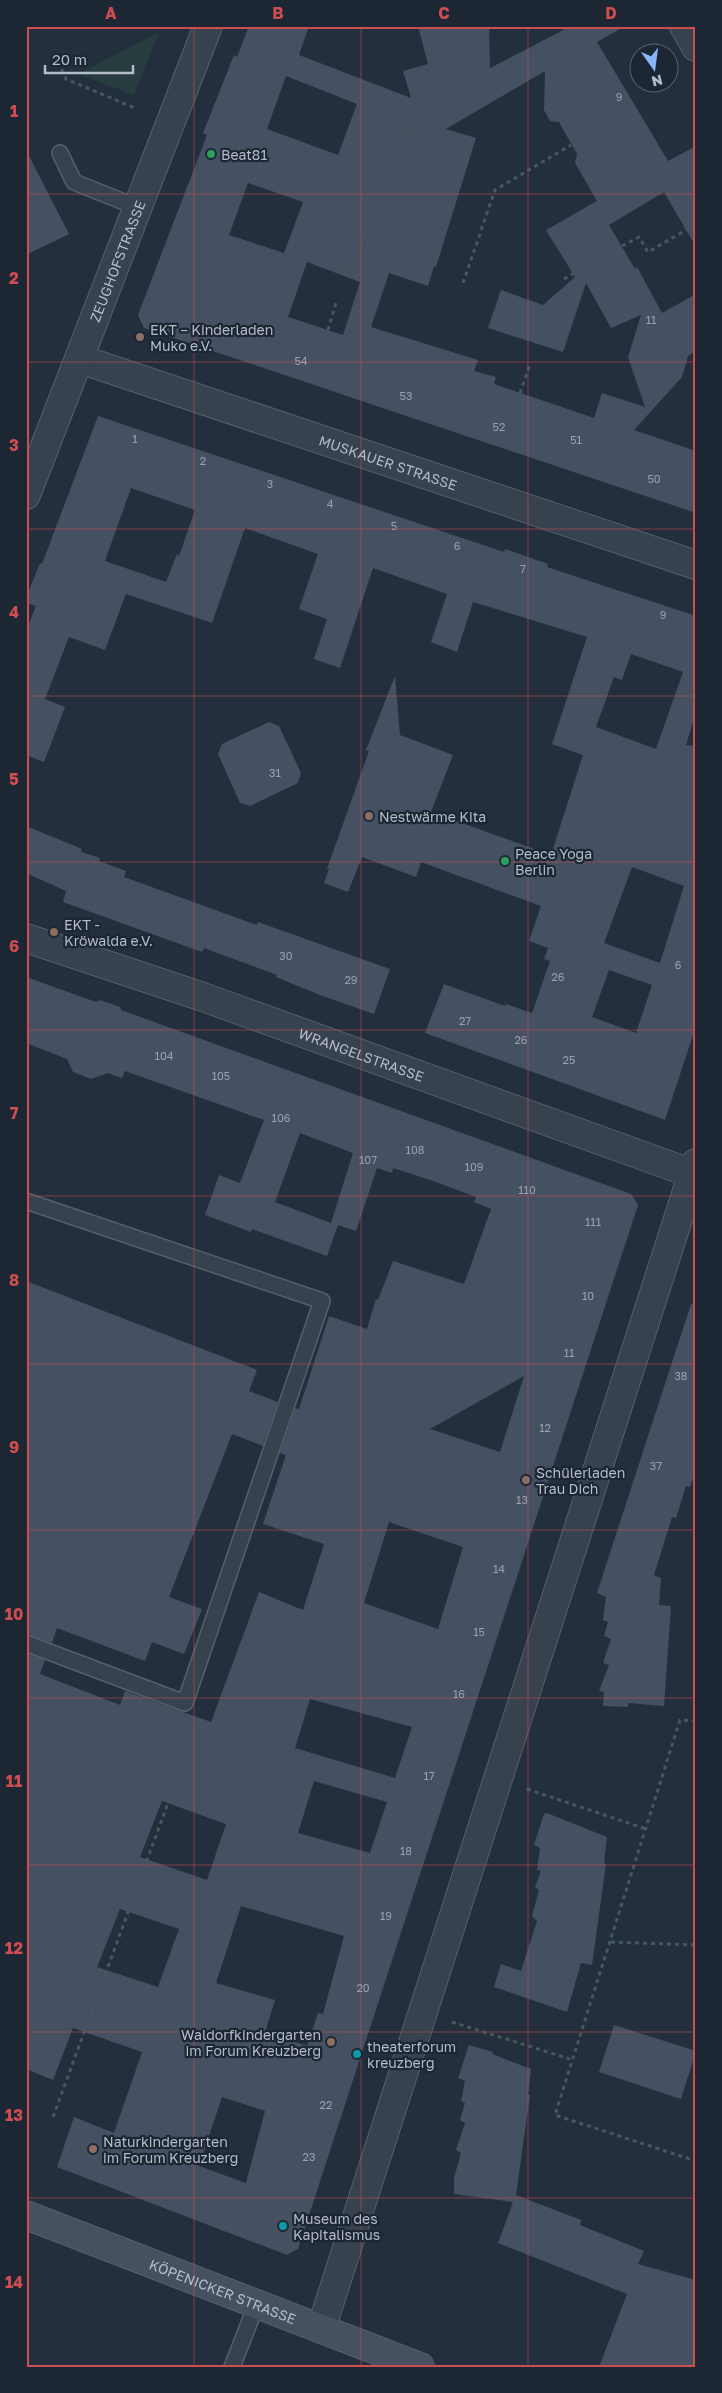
<svg xmlns="http://www.w3.org/2000/svg" width="722" height="2393" font-family="'Golos Text',sans-serif">
	<style>
		.green { fill: #263c3f }
		.building { fill: #455162; fill-rule: evenodd }
		.lines { fill: none; stroke-linecap: round; stroke-linejoin: round }
		.lane-casing { stroke: #565f6c; stroke-width: 18 }
		.street-casing { stroke: #565f6c; stroke-width: 30 }
		.secondary-casing { stroke: #565f6c; stroke-width: 30 }
		.path { stroke: #44595c; stroke-width: 3; stroke-dasharray: 4 4; stroke-linecap: butt }
		.lane { stroke: #38414e; stroke-width: 15 }
		.street { stroke: #38414e; stroke-width: 28 }
		.secondary { stroke: #465061; stroke-width: 28 }
		.grid { fill: none; stroke: #ce4d50; stroke-width: 1; stroke-opacity: 0.55 }
		.leisure-dot { fill: #2e9e5b; stroke: #1d2633; stroke-width: 2 }
		.education-dot { fill: #8d6e63; stroke: #1d2633; stroke-width: 2 }
		.culture-dot { fill: #0f9aa8; stroke: #1d2633; stroke-width: 2 }
		.labels { text-anchor: middle; dominant-baseline: central; stroke-width: 4.5; stroke-linejoin: round; paint-order: stroke }
		.number-label { font-size: 11px; fill: #98a1af }
		.poi-label { font-size: 14px; fill: #b4bcc9; stroke: #1d2633; text-anchor: start }
		.street-label { font-size: 14px; fill: #b4bcc9; stroke: #1d2633 }
		.neatline { fill: none; stroke: #ce4d50; stroke-width: 2 }
		.grid-label { font-size: 16px; text-anchor: middle; font-weight: bold; fill: #ce4d50 }
	</style>
	<rect width="100%" height="100%" fill="#242f3e"/>
	<!-- green -->
	<path class="green" d="M159 32 134 95 78 74Z"/>
	<!-- building -->
	<g class="building">
		<path d="M249 26H309L299 55 411 98 403 71 428 64 418 26H489L490 68 571 26H625L597 42 668 161 696 146V247L664 192 609 225 635 269 637 267 662 313 696 294V351L688 356 682 377 634 430 696 451V513L144 328 138 315 207 135 203 133 234 55 237 57ZM545 71 544 110 550 121 559 122 577 154 575 163 597 201 546 230 575 277 543 305 501 290 488 328 563 352 586 283 611 328 641 315 628 357 645 407 602 393 594 418 494 384 496 377 474 371 478 360 371 327 389 273 428 286 434 266 436 267 476 138 446 129ZM286 76 357 104 338 155 267 129ZM248 183 303 202 284 253 229 235ZM307 262 360 282 343 335 288 317Z"/>
		<path d="M26 150 69 234 26 255Z"/>
		<path d="M98 416 504 552 505 549 548 564 547 567 696 616V712L686 745 696 746V1026L665 1120 425 1033 444 984 505 1006 506 1004 532 1013 550 961 544 959 548 948 529 941 541 906 421 862 416 877 362 857 348 892 324 883 329 869H327L369 751 366 750 395 676 400 735 453 755 431 812 551 855 583 755 552 744 587 637 473 602 457 652 431 642 447 594 373 568 340 668 314 659 327 619 299 609 318 554 245 528 212 623 126 594 105 650 69 637 45 699 65 707 44 762 26 755V631L36 606 26 603V598L40 563 42 564ZM131 488 195 510 179 556 177 554 166 582 105 561ZM631 654 683 672 656 749 596 727 614 677 622 680ZM632 867 684 886 660 963 604 943ZM609 970 652 985 636 1033 592 1017Z"/>
		<path d="M269 722 279 726 301 773 298 783 250 806 240 803 218 754 222 744Z"/>
		<path d="M26 826 82 849 81 852 100 858 99 861 126 871 124 877 257 925 258 922 390 969 374 1014 320 995 276 977 277 975 204 948 202 952 63 902 66 891 26 873Z"/>
		<path d="M26 977 96 1002 100 1000 120 1007 121 1010 631 1194 638 1205 298 2249 287 2255 57 2167 74 2117 114 2133 142 2052 73 2028 53 2080 26 2069V1653L45 1660 40 1674 120 1705 125 1691 211 1722 259 1592 303 1610 324 1544 263 1524 286 1455 280 1453 295 1408 299 1409 329 1316 367 1329 376 1299 378 1300 393 1261 464 1284 491 1209 474 1202 476 1197 436 1182 393 1168 392 1173 377 1168 356 1231 338 1225 327 1256 252 1229 251 1232 205 1215 219 1175 240 1183 264 1120 125 1071 122 1078 108 1073 91 1079 73 1072 67 1059 26 1043ZM300 1133 353 1153 331 1223 275 1202ZM524 1376 500 1452 430 1429ZM389 1522 463 1547 438 1629 364 1603ZM310 1699 412 1727 395 1778 295 1748ZM314 1781 387 1802 370 1853 298 1833ZM162 1801 226 1824 207 1880 140 1857ZM241 1906 344 1936 323 2014 318 2013 307 2046 265 2032 275 2000 216 1983ZM120 1909 179 1929 158 1987 97 1967ZM222 2097 265 2111 246 2183 199 2166Z"/>
		<path d="M26 1281 257 1370 249 1391 278 1402 263 1446 232 1434 169 1597 202 1609 184 1654 152 1642 145 1661 57 1628 52 1643 26 1635Z"/>
		<path d="M691 1304H696V1471L690 1487 686 1486 676 1518 672 1517 654 1575 661 1578 659 1605 671 1606 664 1706 628 1703V1707L603 1706 604 1692 599 1691 609 1665 603 1663 611 1639 604 1636 608 1622 603 1620 606 1597 597 1593Z"/>
		<path d="M547 1813 607 1837 604 1863 606 1864 592 1965 581 1963 567 2012 494 1987 501 1964 521 1971 537 1921 532 1916 539 1890 535 1887 541 1871 537 1870 540 1848 534 1845 544 1814Z"/>
		<path d="M614 2025 696 2051 681 2099 599 2072Z"/>
		<path d="M469 2045 493 2052 492 2054 531 2069 528 2095H530L516 2195 581 2220 580 2225 644 2251 638 2264 696 2280V2367H599L627 2294 498 2243 513 2202 454 2194V2178L461 2153 456 2150 465 2123 460 2120 465 2103 461 2101 465 2081 458 2078Z"/>
	</g>
	<g class="lines">
		<!-- lane casing -->
		<g class="lane-casing">
			<g id="lane">
				<path d="M60 153 74 182 139 208"/>
				<path d="M26 1201 322 1301 185 1703 28 1644"/>
				<path d="M232 2367 257 2303"/>
			</g>
		</g>
		<!-- street casing -->
		<g class="street-casing">
			<g id="street">
				<path d="M684 26 696 47"/>
				<path id="s1" d="M80 359 696 565"/>
				<path id="s2" d="M26 495 208 26"/>
				<path id="s3" d="M26 938 203 997 696 1175"/>
				<path d="M321 2329 696 1163"/>
			</g>
		</g>
		<!-- secondary casing -->
		<g class="secondary-casing">
			<g id="secondary">
				<path id="s4" d="M26 2215 420 2367"/>
			</g>
		</g>
		<!-- path -->
		<g class="path">
			<path d="M58 62 66 79 137 109"/>
			<path d="M402 132 420 138 407 172"/>
			<path d="M622 246 639 237 648 252 686 230"/>
			<path d="M341 266 352 270 366 230"/>
			<path d="M564 279 574 273"/>
			<path d="M463 283 495 190 571 145"/>
			<path d="M328 330 336 303"/>
			<path d="M520 393 530 364"/>
			<path d="M696 1721 680 1720 555 2115 696 2161"/>
			<path d="M527 1789 646 1829"/>
			<path d="M611 1942 696 1945"/>
			<path d="M452 2022 573 2060"/>
			<path d="M53 2117 198 1721"/>
		</g>
		<!-- lane -->
		<use href="#lane" class="lane"/>
		<!-- street -->
		<use href="#street" class="street"/>
		<!-- secondary -->
		<use href="#secondary" class="secondary"/>
	</g>
	<!-- grid -->
	<path class="grid" d="M194 26V2367M361 26V2367M528 26V2367M26 194H696M26 362H696M26 529H696M26 696H696M26 862H696M26 1030H696M26 1196H696M26 1364H696M26 1530H696M26 1698H696M26 1865H696M26 2032H696M26 2198H696"/>
	<!-- markers -->
	<g class="leisure-dot">
		<circle cx="211" cy="154" r="5"/>
		<circle cx="505" cy="861" r="5"/>
	</g>
	<g class="education-dot">
		<circle cx="140" cy="337" r="5"/>
		<circle cx="369" cy="816" r="5"/>
		<circle cx="54" cy="932" r="5"/>
		<circle cx="526" cy="1480" r="5"/>
		<circle cx="331" cy="2042" r="5"/>
		<circle cx="93" cy="2149" r="5"/>
	</g>
	<g class="culture-dot">
		<circle cx="357" cy="2054" r="5"/>
		<circle cx="283" cy="2226" r="5"/>
	</g>
	<g class="labels">
		<!-- number labels -->
		<g class="number-label">
			<text x="619" y="96">9</text>
			<text x="651" y="319">11</text>
			<text x="301" y="360">54</text>
			<text x="406" y="395">53</text>
			<text x="499" y="426">52</text>
			<text x="135" y="438">1</text>
			<text x="576" y="439">51</text>
			<text x="203" y="460">2</text>
			<text x="654" y="478">50</text>
			<text x="270" y="483">3</text>
			<text x="330" y="503">4</text>
			<text x="394" y="525">5</text>
			<text x="457" y="545">6</text>
			<text x="523" y="568">7</text>
			<text x="663" y="614">9</text>
			<text x="275" y="772">31</text>
			<text x="286" y="955">30</text>
			<text x="678" y="964">6</text>
			<text x="558" y="976">26</text>
			<text x="351" y="979">29</text>
			<text x="465" y="1020">27</text>
			<text x="521" y="1039">26</text>
			<text x="164" y="1055">104</text>
			<text x="569" y="1059">25</text>
			<text x="221" y="1075">105</text>
			<text x="281" y="1117">106</text>
			<text x="415" y="1149">108</text>
			<text x="368" y="1159">107</text>
			<text x="474" y="1166">109</text>
			<text x="527" y="1189">110</text>
			<text x="593" y="1221">111</text>
			<text x="588" y="1295">10</text>
			<text x="569" y="1352">11</text>
			<text x="681" y="1375">38</text>
			<text x="545" y="1427">12</text>
			<text x="656" y="1465">37</text>
			<text x="522" y="1499">13</text>
			<text x="499" y="1568">14</text>
			<text x="479" y="1631">15</text>
			<text x="459" y="1693">16</text>
			<text x="429" y="1775">17</text>
			<text x="406" y="1850">18</text>
			<text x="386" y="1915">19</text>
			<text x="363" y="1987">20</text>
			<text x="326" y="2104">22</text>
			<text x="309" y="2156">23</text>
		</g>
		<!-- poi labels -->
		<g class="poi-label">
			<text x="221" y="154">Beat81</text>
			<text x="150" y="329">EKT – Kinderladen<tspan x="150" dy="16">Muko e.V.</tspan></text>
			<text x="379" y="816">Nestwärme Kita</text>
			<text x="515" y="853">Peace Yoga<tspan x="515" dy="16">Berlin</tspan></text>
			<text x="64" y="924">EKT -<tspan x="64" dy="16">Kröwalda e.V.</tspan></text>
			<text x="536" y="1472">Schülerladen<tspan x="536" dy="16">Trau Dich</tspan></text>
			<text x="321" y="2034" text-anchor="end">Waldorfkindergarten<tspan x="321" dy="16">im Forum Kreuzberg</tspan></text>
			<text x="367" y="2046">theaterforum<tspan x="367" dy="16">kreuzberg</tspan></text>
			<text x="103" y="2141">Naturkindergarten<tspan x="103" dy="16">im Forum Kreuzberg</tspan></text>
			<text x="293" y="2218">Museum des<tspan x="293" dy="16">Kapitalismus</tspan></text>
		</g>
		<!-- street labels -->
		<g class="street-label">
			<text stroke="none"><textPath href="#s2" startOffset="251">ZEUGHOFSTRASSE</textPath></text>
			<text stroke="none"><textPath href="#s1" startOffset="325">MUSKAUER STRASSE</textPath></text>
			<text stroke="none"><textPath href="#s3" startOffset="355">WRANGELSTRASSE</textPath></text>
			<text stroke="none"><textPath href="#s4" startOffset="211">KÖPENICKER STRASSE</textPath></text>
		</g>
	</g>
	<!-- border -->
	<rect width="722" height="2393" fill="none" stroke="#1d2633" stroke-width="55"/>
	<!-- north arrow -->
	<g transform="translate(654 68) rotate(166)"><circle r="24" fill="#1d2633" stroke="#59626f"/>
	<path d="M0-4L9 19L0 12L-9 19Z" fill="#8ab4f8"/>
	<text y="-8" font-size="14" font-weight="bold" text-anchor="middle" fill="#b4bcc9">N</text>
	</g>
	<!-- scale -->
	<path d="M45 65v8h88v-8" fill="none" stroke="#b4bcc9" stroke-width="2.5"/>
	<text x="52" y="65" font-size="15" fill="#b4bcc9" stroke="#1d2633" stroke-width="4" paint-order="stroke">20 m</text>
	<rect x="28" y="28" width="666" height="2338" class="neatline"/>
	<g class="grid-label">
		<text x="111" y="19">A</text>
		<text x="278" y="19">B</text>
		<text x="444" y="19">C</text>
		<text x="611" y="19">D</text>
		<text x="14" y="117">1</text>
		<text x="14" y="284">2</text>
		<text x="14" y="451">3</text>
		<text x="14" y="618">4</text>
		<text x="14" y="785">5</text>
		<text x="14" y="952">6</text>
		<text x="14" y="1119">7</text>
		<text x="14" y="1286">8</text>
		<text x="14" y="1453">9</text>
		<text x="14" y="1620">10</text>
		<text x="14" y="1787">11</text>
		<text x="14" y="1954">12</text>
		<text x="14" y="2121">13</text>
		<text x="14" y="2288">14</text>
	</g>
</svg>
